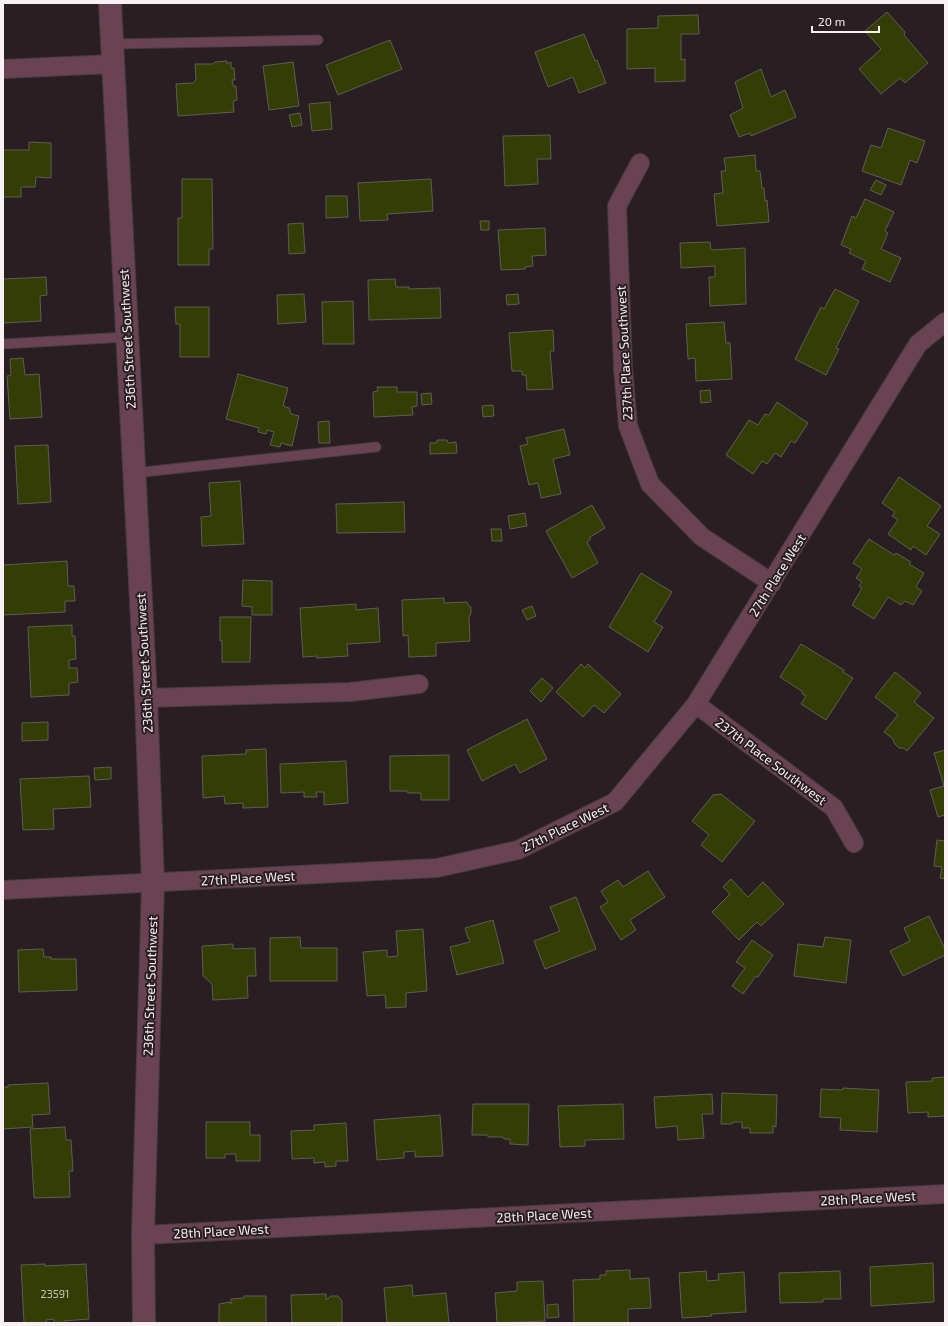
<svg xmlns="http://www.w3.org/2000/svg" width="948" height="1326" font-family="'Exo 2',sans-serif">
	<style>
		.building { fill: #343d03; stroke: #5c5f53 }
		.lines { fill: none; stroke-linecap: round; stroke-linejoin: round }
		.service-casing { stroke: #463b3f; stroke-width: 11 }
		.minor-casing { stroke: #463b3f; stroke-width: 20 }
		.tertiary-casing { stroke: #463b3f; stroke-width: 24 }
		.service { stroke: #694353; stroke-width: 9 }
		.minor { stroke: #694353; stroke-width: 18 }
		.tertiary { stroke: #694353; stroke-width: 22 }
		.labels { text-anchor: middle; dominant-baseline: central; stroke-width: 4; stroke-linejoin: round; paint-order: stroke }
		.number-label { font-size: 11px; fill: #c7c3b7 }
		.street-label { font-size: 13px; fill: #f8f0f3; stroke: #291e22 }
	</style>
	<rect width="100%" height="100%" fill="#291e22"/>
	<!-- building -->
	<g class="building">
		<path d="M887 12 905 32 904 35 928 63 905 83 900 78 881 94 859 69 881 49 865 31Z"/>
		<path d="M698 15 699 34H681V60L685 59V81L655 82V68L627 69V29L658 28V16Z"/>
		<path d="M584 34 595 61 597 60 606 83 579 93 573 77 548 87 535 52Z"/>
		<path d="M390 40 402 69 338 95 326 65Z"/>
		<path d="M227 61V64L231 62V68H234L235 80H232L233 86H236L237 100 233 101 234 112 178 116 176 84 193 83 196 80 195 64H213L215 62Z"/>
		<path d="M293 62 299 106 269 110 263 66Z"/>
		<path d="M761 69 771 97 785 90 796 117 751 136 750 133 739 137 730 115 743 108 735 82Z"/>
		<path d="M330 102 332 129 312 131 309 104Z"/>
		<path d="M300 113 302 125 292 127 289 115Z"/>
		<path d="M888 128 925 141 917 163 910 160 901 185 862 171 871 145 881 148Z"/>
		<path d="M550 135 551 159H537L538 184 505 186 503 136Z"/>
		<path d="M29 142 51 143V178L36 177 35 187H21V197H3V150H29Z"/>
		<path d="M755 155 756 171H760L762 188H764L765 201 767 200 769 222 717 226 714 194 723 193 721 171H726L724 158Z"/>
		<path d="M182 179H212L213 249H209V265H178V218H182Z"/>
		<path d="M431 179 433 211 387 214 388 220 360 221 358 183Z"/>
		<path d="M876 180 886 185 881 195 870 190Z"/>
		<path d="M326 196H347L348 217 326 218Z"/>
		<path d="M865 199 894 212 885 231 888 233 881 249 901 258 890 282 862 269 866 261 849 253 851 249 841 245 852 216 856 218Z"/>
		<path d="M480 221H489V230H481Z"/>
		<path d="M303 223 305 253 289 254 288 224Z"/>
		<path d="M545 228 546 255 532 256 533 266 525 267V269L501 270 498 230Z"/>
		<path d="M710 242 711 250 745 248 746 304 710 306 709 277H715V266L681 268 680 243Z"/>
		<path d="M46 277 47 295 40 296 41 321 3 323V279Z"/>
		<path d="M395 279 396 287H409V289L440 288 441 318 369 320 368 280Z"/>
		<path d="M835 289 859 301 836 348 839 349 826 375 795 359 821 307 824 309Z"/>
		<path d="M304 294 306 322 278 324 277 295Z"/>
		<path d="M518 294 519 304 507 305 506 295Z"/>
		<path d="M353 301 354 344H323L322 302Z"/>
		<path d="M175 307H209V357H180V324H176Z"/>
		<path d="M724 322 726 343H730L732 379 696 381 695 358 688 359 686 324Z"/>
		<path d="M553 330 554 351H550L553 389 527 390 526 375H522V371H512L509 333Z"/>
		<path d="M23 358 25 375 39 374 42 417 10 419 7 376 11 375 10 359Z"/>
		<path d="M238 374 288 388 283 406 289 408 291 414 299 416 292 446 281 443 280 447 270 445 274 432 267 430 266 434 258 432 259 428 226 419Z"/>
		<path d="M377 387H397V392H417V406L412 407 413 415 374 417 373 392 378 391Z"/>
		<path d="M710 390 711 402 701 403 700 391Z"/>
		<path d="M431 393 432 404 422 405 421 394Z"/>
		<path d="M777 402 808 423 795 443 791 441 781 457 775 453 767 464 762 461 753 474 726 455 749 420 758 425 765 414 769 415Z"/>
		<path d="M493 405 494 416 483 417 482 406Z"/>
		<path d="M329 421 330 443H319L318 422Z"/>
		<path d="M564 429 570 455 553 459 561 494 541 498 538 483 529 485 520 446 528 444 526 438Z"/>
		<path d="M437 440H447L448 443 456 442 457 453 430 454V443H437Z"/>
		<path d="M48 445 51 502 18 504 15 446Z"/>
		<path d="M899 477 941 506 927 526 940 534 926 555 913 546 911 550 888 534 898 520 892 516 895 512 882 503Z"/>
		<path d="M240 481 244 544 202 546 201 517 211 516 209 483Z"/>
		<path d="M404 502 405 532 337 533 336 504Z"/>
		<path d="M592 505 605 528 590 537V540L587 542 598 563 572 578 546 531Z"/>
		<path d="M525 513 527 526 510 529 508 516Z"/>
		<path d="M491 529H501L502 541H492Z"/>
		<path d="M869 539 894 555 896 553 911 562 909 564 924 573 916 587 922 591 913 605 905 601 901 605 888 597 874 619 852 605 862 588 859 586 862 582 856 578 862 569 853 563Z"/>
		<path d="M67 561 68 586H74L75 601H65V612L3 615V565Z"/>
		<path d="M641 573 672 592 654 622 663 627 648 652 609 627Z"/>
		<path d="M243 580 272 581V615H252V607L242 606Z"/>
		<path d="M444 598V603L467 602 468 605 471 607V613L469 618 470 641 436 643V656L409 657 408 635 403 636 402 600Z"/>
		<path d="M356 604V610L378 608 380 642 347 644 348 656 317 658V656L303 657 300 608Z"/>
		<path d="M532 606 536 616 527 620 522 610Z"/>
		<path d="M220 617H251L250 662H222V640L220 641Z"/>
		<path d="M72 625V636H75L76 659 69 660V668H77L78 682 69 683V695L31 697 28 627Z"/>
		<path d="M801 644 844 670 843 672 853 678 826 720 801 704 806 696 802 694 803 692 780 677Z"/>
		<path d="M581 664 585 668 588 664 621 694 604 713 594 705 583 717 556 692Z"/>
		<path d="M895 672 921 693 914 702 934 718 907 751 903 748H899L894 743 893 739 884 732 898 715 875 697Z"/>
		<path d="M542 678 553 688 541 702 530 691Z"/>
		<path d="M527 719 547 759 520 773 515 764 482 781 467 750Z"/>
		<path d="M48 722V740L22 741V723Z"/>
		<path d="M266 749 268 807 243 808V803L225 804 224 796 203 798 202 756 246 754V750Z"/>
		<path d="M945 750V815L938 817 930 790 944 786 934 753Z"/>
		<path d="M449 755V800H421V793H408L407 791H390V756Z"/>
		<path d="M346 761 348 803 324 805V792H316L317 797H304V792L281 793 280 764Z"/>
		<path d="M111 767V779L95 780 94 768Z"/>
		<path d="M89 776 91 807 53 809 54 829 23 830 20 779Z"/>
		<path d="M721 794 755 821 722 862 701 845 709 835 692 821 713 795Z"/>
		<path d="M937 840 945 841V879L940 878 942 867 934 866Z"/>
		<path d="M648 871 665 897 630 920 636 930 621 940 600 907 608 902 601 891 618 880 623 887Z"/>
		<path d="M731 879 748 897 763 882 784 904 761 926 757 922 739 940 712 912 730 894 723 887Z"/>
		<path d="M576 897 596 949 545 969 534 941 560 931 550 907Z"/>
		<path d="M929 916 945 949V955L903 976 890 951 910 941 904 928Z"/>
		<path d="M493 920 504 963 457 975 450 947 470 942 469 938H468L465 928Z"/>
		<path d="M423 929 427 991 406 993V1007L386 1008 385 995 367 996 363 952 387 950V957L398 956 396 931Z"/>
		<path d="M300 937 301 948H337V981H270V938Z"/>
		<path d="M825 937 851 940 846 983 794 976 798 944 823 947Z"/>
		<path d="M752 940 773 955 758 977 756 976 743 994 732 986 745 968 736 962Z"/>
		<path d="M233 944V949L255 948 256 976H247L248 998 213 1000 212 984 203 976 202 946Z"/>
		<path d="M43 949 44 957H51V959H76L77 990 19 992 18 950Z"/>
		<path d="M945 1077V1119V1116L928 1117V1112L908 1113 906 1082 933 1081 932 1078Z"/>
		<path d="M48 1083 50 1114 32 1115 33 1127 3 1129V1087H8V1085Z"/>
		<path d="M843 1088 879 1090 877 1132 840 1130 841 1118 820 1117 821 1089 842 1090Z"/>
		<path d="M722 1093 777 1095 776 1127 773 1126V1133H750V1128H742V1122H733L732 1124H721Z"/>
		<path d="M712 1094 713 1114H702L704 1138 678 1140 677 1126 656 1128 654 1097Z"/>
		<path d="M473 1104H529L528 1145 510 1144V1139H504L503 1137H488V1135H472Z"/>
		<path d="M623 1104 624 1139 585 1140V1146L560 1147 558 1106Z"/>
		<path d="M440 1115 443 1156 415 1157V1151L404 1152V1158L377 1160 374 1120Z"/>
		<path d="M206 1122H250V1135H260V1161H236V1154H225V1158H206Z"/>
		<path d="M346 1123 348 1161H336V1166L325 1167V1162L314 1163V1158L292 1159 291 1131 314 1130V1125Z"/>
		<path d="M65 1127 66 1140H71L73 1171H69L70 1197 34 1198 30 1129Z"/>
		<path d="M933 1263 934 1302 871 1306 870 1267Z"/>
		<path d="M45 1264V1266L86 1264 89 1319 64 1321 65 1323H54V1319L46 1320 47 1323H24L21 1265Z"/>
		<path d="M630 1270V1279L649 1278 651 1308 628 1309V1323H574L573 1280 600 1279V1275H606V1271Z"/>
		<path d="M706 1271 707 1281 719 1280 718 1274 744 1272 746 1312 711 1314 712 1316 682 1318 679 1273Z"/>
		<path d="M840 1271 841 1299H823V1302L780 1303 779 1273Z"/>
		<path d="M543 1281 545 1321 497 1323 495 1293 517 1291V1282Z"/>
		<path d="M412 1285 413 1296 446 1293 449 1323H387L384 1288Z"/>
		<path d="M326 1294V1300L331 1296H338L342 1301V1323H292L291 1295Z"/>
		<path d="M244 1296H266V1323H219V1304L230 1302 231 1304V1299L244 1298Z"/>
		<path d="M558 1304 559 1317 547 1318V1305Z"/>
	</g>
	<g class="lines">
		<!-- service casing -->
		<g class="service-casing">
			<g id="service">
				<path d="M112 44 318 40"/>
				<path d="M3 344 127 337"/>
				<path d="M134 473 376 447"/>
			</g>
		</g>
		<!-- minor casing -->
		<g class="minor-casing">
			<g id="minor">
				<path d="M3 69 113 64"/>
				<path d="M640 163 617 206 623 368 628 426 650 484 702 537 772 583"/>
				<path d="M146 698 350 692 419 684"/>
				<path d="M696 704 834 808 854 843"/>
				<path d="M3 890 437 868 518 850 615 802 696 704 918 344 945 322"/>
				<path d="M143 1235 945 1194"/>
			</g>
		</g>
		<!-- tertiary casing -->
		<g class="tertiary-casing">
			<path id="tertiary" d="M110 3 146 698 153 883 143 1235 144 1323"/>
		</g>
		<!-- service -->
		<use href="#service" class="service"/>
		<!-- minor -->
		<use href="#minor" class="minor"/>
		<!-- tertiary -->
		<use href="#tertiary" class="tertiary"/>
	</g>
	<g class="labels">
		<!-- number labels -->
		<g class="number-label">
			<text x="55" y="1293">23591</text>
		</g>
		<!-- street labels -->
		<g class="street-label">
			<text transform="translate(127 339) rotate(-93)">236th Street Southwest</text>
			<text transform="translate(624 353) rotate(-93)">237th Place Southwest</text>
			<text transform="translate(777 575) rotate(-58)">27th Place West</text>
			<text transform="translate(144 663) rotate(-93)">236th Street Southwest</text>
			<text transform="translate(771 761) rotate(37)">237th Place Southwest</text>
			<text transform="translate(565 827) rotate(-26)">27th Place West</text>
			<text transform="translate(248 878) rotate(-3)">27th Place West</text>
			<text transform="translate(150 986) rotate(-88)">236th Street Southwest</text>
			<text transform="translate(868 1198) rotate(-3)">28th Place West</text>
			<text transform="translate(544 1215) rotate(-3)">28th Place West</text>
			<text transform="translate(221 1231) rotate(-3)">28th Place West</text>
		</g>
	</g>
	<!-- border -->
	<rect width="948" height="1326" fill="none" stroke="#f8f0f3" stroke-width="8"/>
	<!-- scale -->
	<path d="M812 26v6h67v-6" fill="none" stroke="#f8f0f3" stroke-width="2"/>
	<text x="818" y="26" font-size="12" fill="#f8f0f3" stroke="#291e22" stroke-width="3" paint-order="stroke">20 m</text>
</svg>
